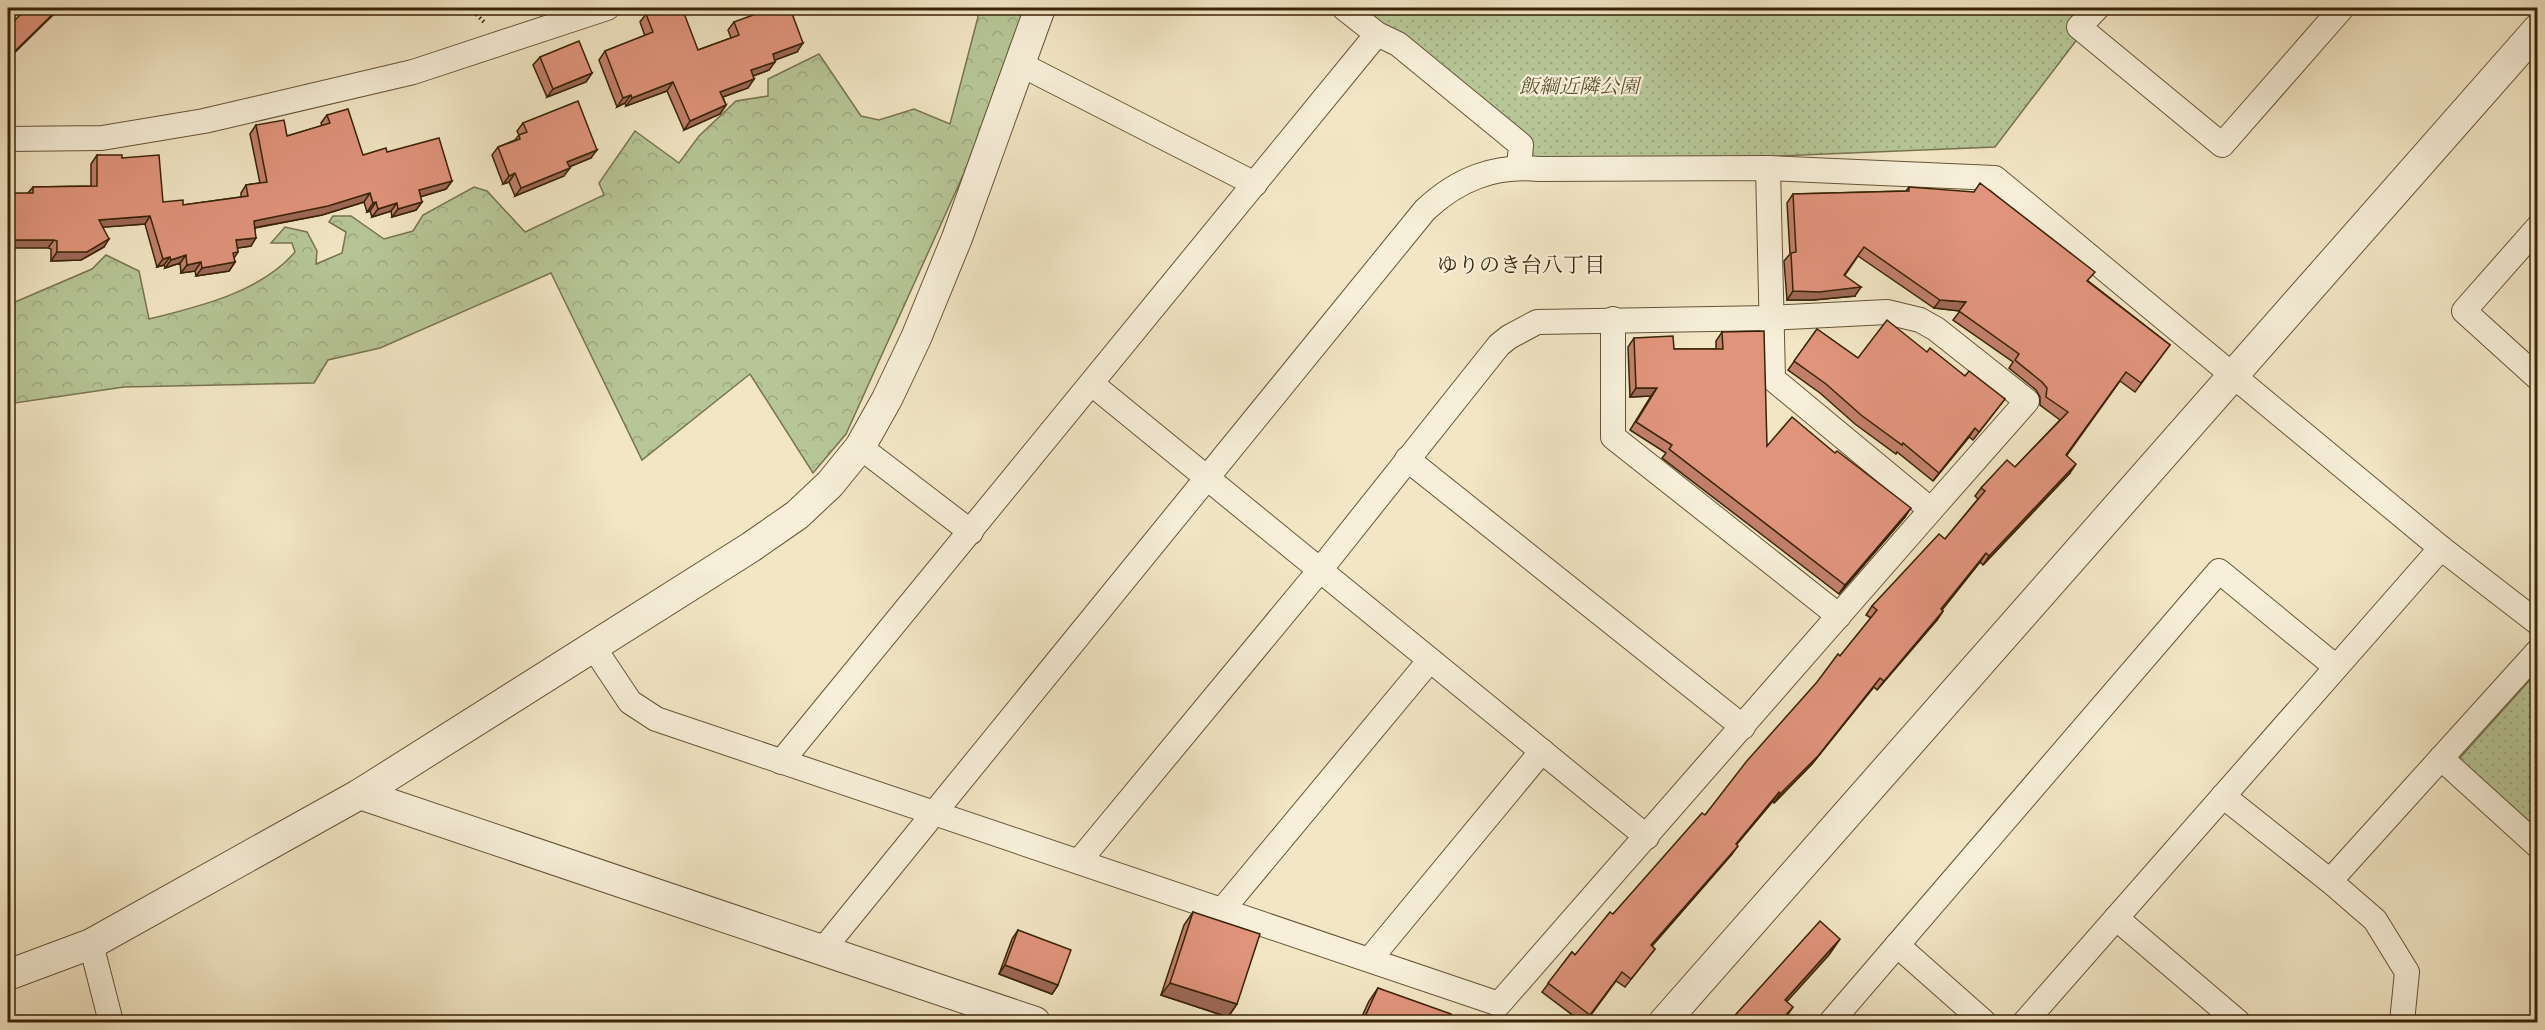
<svg xmlns="http://www.w3.org/2000/svg" width="2545" height="1030" font-family="'IM FELL French Canon','Noto Serif JP',serif">
	<style>
		.forest { fill: url(#forest-crowns); stroke: #78744e; stroke-width: 1.5 }
		.park { fill: url(#park-dots); stroke: #78744e; stroke-width: 1.5 }
		.lines { fill: none; stroke-linecap: round; stroke-linejoin: round }
		.minor-casing { stroke: #675436; stroke-width: 26 }
		.tertiary-casing { stroke: #675436; stroke-width: 32 }
		.path { stroke: #392306; stroke-width: 4; stroke-dasharray: 1.5 3; stroke-linecap: butt }
		.minor { stroke: #f7efd9; stroke-width: 24 }
		.tertiary { stroke: #f7efd9; stroke-width: 30 }
		.wall { fill: #c17f6b; stroke: #392306; stroke-width: 1.5 }
		.shaded-wall { fill: #9d6857; stroke: #392306; stroke-width: 1.5 }
		.building { fill: #e0947c; stroke: #392306; stroke-width: 1.5 }
		.labels { text-anchor: middle; dominant-baseline: central; stroke-width: 4.5; stroke-linejoin: round; paint-order: stroke }
		.park-label { font-size: 20px; font-style: italic; fill: #5f5432; stroke: #f7efd9 }
		.neighbourhood-label { font-size: 21px; fill: #392306; stroke: #f7efd9 }
	</style>
	<defs>
		<pattern id="forest-crowns" width="20" height="18" patternUnits="userSpaceOnUse" patternTransform="scale(1.5)"><rect width="20" height="18" fill="#b7c697"/><path d="M2 6a3 3 0 1 1 6 0M12 15a3 3 0 1 1 6 0" fill="none" stroke="#9eaa81"/></pattern>
		<pattern id="park-dots" width="8" height="8" patternUnits="userSpaceOnUse" patternTransform="scale(1.5)"><rect width="8" height="8" fill="#b7c697"/><path d="M2 2h.1M6 6h.1" fill="none" stroke="#9eaa81" stroke-width="1.8" stroke-linecap="round"/></pattern>
	</defs>
	<rect width="100%" height="100%" fill="#f2e6c5"/>
	<filter id="stains"><feTurbulence type="fractalNoise" baseFrequency=".00333" numOctaves="4"/><feColorMatrix values="0 0 0 0 .2 0 0 0 0 .09 0 0 0 0 .02 0 0 0 .5 -.17"/></filter>
	<radialGradient id="worn" r=".72"><stop offset=".6" stop-color="#630" stop-opacity="0"/><stop offset="1" stop-color="#630" stop-opacity=".3"/></radialGradient>
	<!-- forest -->
	<path class="forest" d="M978 8H1025L965 171 846 434 813 473 750 374 642 460 551 273 380 348 328 360 314 383 124 387 8 404V305L92 269 106 255 139 271 149 319C198 307 261 292 295 252L292 243H271L285 227 307 232 317 251 316 264 342 253 346 232 329 222 333 216H351L384 239 413 231 423 215 474 187 487 191 525 232 604 195 599 183 635 131 679 163 699 136 736 101 768 96V79L819 54 861 116 879 120 914 109 950 124 978 17Z"/>
	<!-- park -->
	<g class="park">
		<path d="M1356 8H2101L1995 147 1519 167 1525 144Z"/>
		<path d="M2537 672V830L2458 760Z"/>
	</g>
	<g class="lines">
		<!-- minor casing -->
		<g class="minor-casing">
			<g id="minor">
				<path d="M1344 8 1377 34 1398 44 1521 145 1519 167"/>
				<path d="M2097 8 2079 27 2222 145 2342 8"/>
				<path d="M1018 63 1255 184"/>
				<path d="M8 139 102 138 204 121 413 72 607 8"/>
				<path d="M2538 227 2464 311 2538 378"/>
				<path d="M1613 319V437L1839 616"/>
				<path d="M1092 384 1647 837"/>
				<path d="M860 447 971 532"/>
				<path d="M1407 459 1743 727"/>
				<path d="M594 648 630 702 656 719 1499 1004 1931 510 1773 379 1768 168"/>
				<path d="M2441 758 2538 846"/>
				<path d="M781 762 1377 34"/>
				<path d="M2223 796 2330 881 2538 651"/>
				<path d="M1080 860 1320 570 1499 345 1509 337 1537 322 1770 318 1887 312 1920 320 1936 329 2027 401 1931 510"/>
				<path d="M2330 881 2375 920 2407 972 2402 1022"/>
				<path d="M1223 909 1430 660"/>
				<path d="M2116 918 2238 1022"/>
				<path d="M91 944 111 1022"/>
				<path d="M1897 945 1984 1022"/>
				<path d="M821 952 1425 210C1458 179 1494 165 1539 169L1768 168 1995 178 2441 548 2538 623"/>
				<path d="M1370 959 1542 751"/>
				<path d="M1831 1022 2219 571 2336 667"/>
				<path d="M2025 1022 2441 548"/>
			</g>
		</g>
		<!-- tertiary casing -->
		<g class="tertiary-casing">
			<g id="tertiary">
				<path d="M360 794 1035 1022"/>
				<path d="M8 975 91 944 360 794 751 547 797 515 830 484 860 447 887 399 916 338 957 238 1040 8"/>
				<path d="M1664 1022 2538 29"/>
			</g>
		</g>
		<!-- path -->
		<path class="path" d="M470 8 484 22"/>
		<!-- minor -->
		<use href="#minor" class="minor"/>
		<!-- tertiary -->
		<use href="#tertiary" class="tertiary"/>
	</g>
	<!-- wall -->
	<g class="wall">
		<path d="M60 8 10 57 8 55V27Z"/>
		<path d="M646 14 698 50 731 38 728 30 734 22 797 52 775 60 769 70 753 76 754 79 748 88 723 97 726 105 720 114 684 130 667 91 626 106 625 103 617 107 599 60 605 51 645 36 640 22Z"/>
		<path d="M540 57 592 73 586 82 547 97 533 65Z"/>
		<path d="M327 115 363 155 387 152 452 181 446 189 420 197 422 202 416 210 392 217 391 211 372 217 370 211 367 212 364 202 322 215 255 228 251 246 237 248 238 252 234 258 235 262 229 271 196 276 195 271 181 273 180 263 165 268 164 265 157 267 145 224 103 227 104 247 81 260 51 261V249L48 248 28 193 33 187 91 186V164L97 155 122 158 163 202 183 205 241 197V193L246 185 260 183 250 134 256 125 287 136 322 126 321 123Z"/>
		<path d="M523 123 591 158 569 167 564 176 515 196 509 182 503 184 492 155 498 147 515 140 519 135 517 131Z"/>
		<path d="M1909 187 2088 281 2170 345 2135 392 2120 381 2067 455 2070 473 1983 565 1980 562 1942 610 1943 611 1937 620 1877 690 1874 687 1812 764 1774 803 1773 801 1737 844 1732 854 1652 946 1655 949 1625 987 1616 981 1585 1023H1583L1542 992 1572 952 1575 955 1705 815 1840 656 1871 618 1866 615 1872 606 1945 539 1978 499 1975 496 1981 488 2015 467 2060 420 2040 405V397L2036 390 2009 368 2013 362 1953 320 1960 311 1934 308 1858 256 1845 275 1855 296 1813 300H1787L1784 261 1790 254 1787 203 1793 194 1906 191Z"/>
		<path d="M1817 329 1858 358 1927 352 1965 376 2005 399 1973 440 1969 437 1933 481 1897 452 1896 454 1855 424 1820 393 1788 370Z"/>
		<path d="M1722 332 1767 446 1905 517 1839 594 1662 458 1666 453 1630 430 1651 396 1630 397 1628 347 1634 338 1674 349H1716V341Z"/>
		<path d="M1193 912 1237 1004 1228 1017 1161 995 1184 925Z"/>
		<path d="M1018 930 1058 985 1052 994 999 974 1012 939Z"/>
		<path d="M1378 988 1448 1023H1359L1369 1001Z"/>
	</g>
	<!-- shaded-wall -->
	<g class="shaded-wall">
		<path d="M59 8H60L10 57 13 53Z"/>
		<path d="M803 43 797 52 767 63 773 54Z"/>
		<path d="M775 62 769 70 745 79 751 70Z"/>
		<path d="M592 73 586 82 547 97 553 89Z"/>
		<path d="M754 79 748 88 714 100 720 92Z"/>
		<path d="M673 82 667 91 626 106 632 98Z"/>
		<path d="M631 95 625 103 617 107 623 98Z"/>
		<path d="M726 105 720 114 684 130 690 121Z"/>
		<path d="M597 150 591 158 561 170 567 162Z"/>
		<path d="M570 168 564 176 515 196 521 188Z"/>
		<path d="M515 173 509 182 503 184 509 176Z"/>
		<path d="M452 181 446 189 413 199 419 190Z"/>
		<path d="M370 193 364 202 322 215 248 229 254 221Z"/>
		<path d="M376 202 370 211 367 212 373 203Z"/>
		<path d="M422 202 416 210 392 217 398 209Z"/>
		<path d="M397 203 391 211 372 217 378 209Z"/>
		<path d="M150 216 145 224 93 228 99 220Z"/>
		<path d="M256 238 251 246 231 249 236 240Z"/>
		<path d="M109 239 104 247 81 260 51 261 57 252Z"/>
		<path d="M8 240H54L48 248H8Z"/>
		<path d="M186 255 180 263 165 268 171 260Z"/>
		<path d="M170 257 164 265 157 267 163 259Z"/>
		<path d="M201 262 195 271 181 273 187 265Z"/>
		<path d="M235 262 229 271 196 276 202 268Z"/>
		<path d="M1861 287 1855 296 1813 300H1787L1793 291Z"/>
		<path d="M1940 300 1966 302 1960 311 1934 308Z"/>
		<path d="M1636 388H1657L1651 396 1630 397Z"/>
		<path d="M1975 428 1969 437 1933 481 1939 473Z"/>
		<path d="M2076 464 2070 473 1983 565 1989 556Z"/>
		<path d="M1911 508 1905 517 1839 594 1845 585Z"/>
		<path d="M1986 553 1980 562 1935 618 1941 609Z"/>
		<path d="M1943 611 1937 620 1877 690 1884 681Z"/>
		<path d="M1880 678 1812 764 1774 803 1780 794Z"/>
		<path d="M1779 792 1773 801 1730 852 1736 844Z"/>
		<path d="M1738 846 1732 854 1645 954 1651 945Z"/>
		<path d="M1840 939 1829 955 1773 1017 1785 1000Z"/>
		<path d="M1005 965 1058 985 1052 994 999 974Z"/>
		<path d="M1170 983 1237 1004 1228 1017 1161 995Z"/>
		<path d="M1793 1007 1782 1023H1779Z"/>
	</g>
	<!-- building -->
	<g class="building">
		<path d="M27 8H59L13 53 8 47V27Z"/>
		<path d="M662 8H682L698 50 739 35 734 22 772 8H790L803 43 773 54 775 62 751 70 754 79 720 92 726 105 690 121 673 82 632 98 631 95 623 98 605 51 653 32 646 14Z"/>
		<path d="M579 41 592 73 553 89 540 57Z"/>
		<path d="M578 101 597 150 567 162 570 168 521 188 515 173 509 176 498 147 520 139 519 135 527 132 523 123Z"/>
		<path d="M348 109 363 155 386 148 387 152 439 138 452 181 419 190 422 202 398 209 397 203 378 209 376 202 373 203 370 193 328 206 254 221 256 238 236 240 238 252 233 253 235 262 202 268 201 262 187 265 186 255 171 260 170 257 163 259 150 216 99 220 109 239 87 252H57V241L54 240H8V193H33V187L97 186V155H122V158L159 155 163 202 183 200V205L248 196 246 185 267 182 256 125 284 120 287 136 330 123 327 115Z"/>
		<path d="M1980 183 2095 272 2087 281 2170 345 2141 383 2126 372 2066 455 2076 464 1989 556 1986 553 1941 609 1943 611 1884 681 1880 678 1818 756 1780 794 1779 792 1736 844 1738 846 1651 945 1655 949 1631 979 1622 972 1590 1015 1548 983 1572 952 1575 955 1610 912 1613 914 1702 813 1705 815 1746 762 1817 682 1838 654 1840 656 1877 610 1872 606 1939 534 1945 539 1985 491 1981 488 2007 460 2015 467 2068 412 2046 397 2047 388 2042 382 2015 360 2019 354 1959 311 1966 302 1940 300 1864 247 1844 275 1861 287 1819 292 1793 291 1791 253 1796 252 1793 194 1909 191V187L1974 192Z"/>
		<path d="M1887 320 1927 352 1930 348 1965 376 1969 371 2005 399 1979 432 1975 428 1939 473 1903 443 1902 445 1861 415 1826 384 1794 361 1817 329 1858 358Z"/>
		<path d="M1764 331 1767 446 1792 417 1835 453 1837 451 1911 508 1845 585 1669 449 1672 445 1636 422 1657 388H1636L1634 338 1673 336 1674 349H1723L1722 332Z"/>
		<path d="M1193 912 1260 934 1237 1004 1170 983Z"/>
		<path d="M1820 921 1840 939 1785 1000 1793 1007 1779 1023H1728Z"/>
		<path d="M1018 930 1071 950 1058 985 1005 965Z"/>
		<path d="M1378 988 1451 1014 1448 1023H1362Z"/>
	</g>
	<g class="labels">
		<!-- park labels -->
		<g class="park-label">
			<text x="1579" y="86">飯綱近隣公園</text>
		</g>
		<!-- neighbourhood labels -->
		<g class="neighbourhood-label">
			<text x="1521" y="265">ゆりのき台八丁目</text>
		</g>
	</g>
	<!-- margin -->
	<rect width="2545" height="1030" fill="none" stroke="#f2e6c5" stroke-width="30"/>
	<rect x="9" y="9" width="2527" height="1012" fill="none" stroke="#392306" stroke-width="3"/>
	<rect x="15" y="15" width="2515" height="1000" fill="none" stroke="#392306" stroke-width="1.5"/>
	<rect width="100%" height="100%" filter="url(#stains)"/>
	<rect width="100%" height="100%" fill="url(#worn)"/>
</svg>
